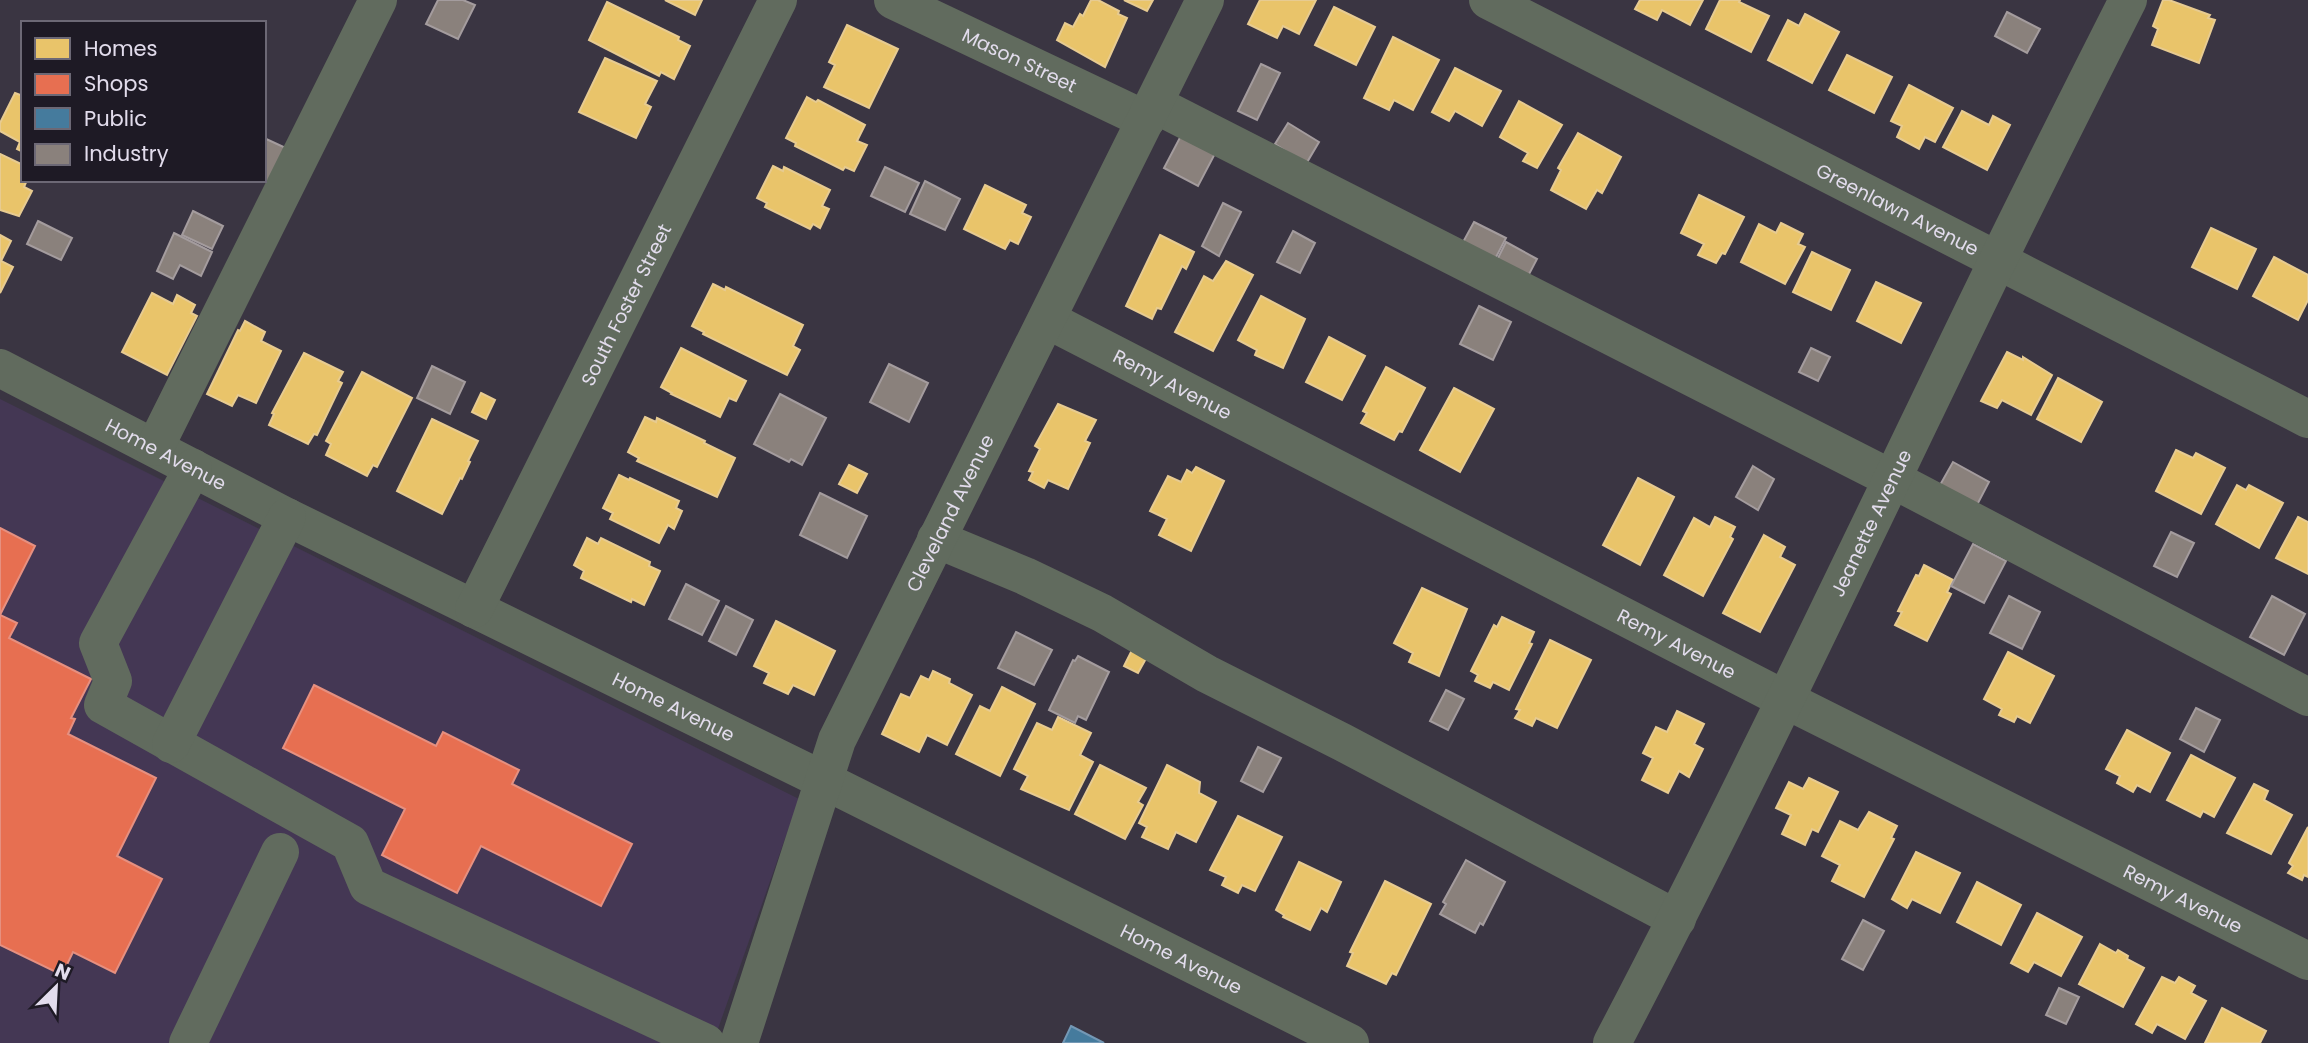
<svg xmlns="http://www.w3.org/2000/svg" width="2308" height="1043" font-family="Poppins,sans-serif">
	<style>
		.built { fill: #443754 }
		.homes { fill: #e9c46a; stroke: #e7cb91; stroke-width: 2 }
		.shops { fill: #e76f51; stroke: #e69080; stroke-width: 2 }
		.public { fill: #457b9d; stroke: #7498b5; stroke-width: 2 }
		.industry { fill: #8a817c; stroke: #a49c9e; stroke-width: 2 }
		.lines { fill: none; stroke-linecap: round; stroke-linejoin: round }
		.minor { stroke: #616b5e; stroke-width: 38 }
		.labels { text-anchor: middle; dominant-baseline: central; stroke-width: 7; stroke-linejoin: round; paint-order: stroke }
		.street-label { font-size: 19px; fill: #e2dcec; stroke: #1e1a25 }
	</style>
	<rect width="100%" height="100%" fill="#3a3542"/>
	<!-- built -->
	<path class="built" d="M0 399 799 799 713 1043H0Z"/>
	<!-- homes -->
	<g class="homes">
		<path d="M665 0H702L695 15Z"/>
		<path d="M1091 0H1098L1119 11 1118 14 1127 18 1105 67 1057 40 1065 23 1073 27 1080 14 1083 16Z"/>
		<path d="M1124 0H1153L1147 11Z"/>
		<path d="M1260 0H1316L1299 34 1283 26 1277 38 1248 24Z"/>
		<path d="M1640 0H1703L1690 25 1662 10 1657 20 1635 9Z"/>
		<path d="M1720 0H1740L1739 2 1769 16 1751 52 1706 29Z"/>
		<path d="M2163 0H2169L2210 15 2208 18 2215 20 2199 63 2152 45 2158 29 2153 26Z"/>
		<path d="M607 2 679 37 678 40 690 46 674 79 661 72 659 76 589 40Z"/>
		<path d="M1334 7 1375 27 1356 65 1315 45Z"/>
		<path d="M1805 14 1839 32 1812 83 1768 60 1788 20 1799 26Z"/>
		<path d="M847 25 898 49 869 108 824 87 835 65 829 62Z"/>
		<path d="M1393 37 1439 60 1413 110 1394 100 1389 110 1364 98Z"/>
		<path d="M1847 55 1892 77 1874 113 1829 90Z"/>
		<path d="M605 58 657 81 645 104 651 107 636 138 579 112Z"/>
		<path d="M1455 68 1501 91 1482 126 1455 111 1449 121 1432 112Z"/>
		<path d="M1909 85 1953 108 1935 142 1925 137 1919 149 1897 137 1902 126 1891 121Z"/>
		<path d="M15 93 23 96V152L17 149 20 142 0 131V123Z"/>
		<path d="M807 97 816 102 818 100 865 125 857 141 867 145 854 171 845 167 843 170 795 146 796 143 786 138Z"/>
		<path d="M1519 101 1562 125 1537 168 1523 161 1528 153 1500 137Z"/>
		<path d="M1962 111 1989 125 1993 116 2010 125 1987 170 1943 147Z"/>
		<path d="M1578 133 1621 157 1602 193 1597 190 1586 209 1551 190 1561 170 1558 168Z"/>
		<path d="M0 154 23 165V180H27L24 187 32 191 19 216 0 210Z"/>
		<path d="M773 166 783 171 784 167 830 190 822 206 829 209 820 228 813 224 810 229 765 207 767 203 757 198Z"/>
		<path d="M985 185 1026 205 1022 213 1031 217 1018 244 1010 240 1005 249 964 229Z"/>
		<path d="M1699 195 1744 217 1725 254 1722 253 1716 263 1698 255 1704 244 1681 233Z"/>
		<path d="M1781 223 1803 234 1798 244 1805 247 1785 284 1741 262 1759 224 1776 233Z"/>
		<path d="M2211 228 2256 249 2237 289 2192 267Z"/>
		<path d="M0 235 11 241 1 261 13 267 0 293Z"/>
		<path d="M1160 235 1194 252 1186 269 1182 266 1161 309 1157 308 1152 319 1126 306Z"/>
		<path d="M1812 252 1850 270 1831 310 1793 292Z"/>
		<path d="M2274 257 2308 275V300L2298 320 2253 296Z"/>
		<path d="M1226 261 1253 275 1213 351 1175 332 1204 276 1213 281Z"/>
		<path d="M1876 282 1921 303 1901 343 1857 321Z"/>
		<path d="M713 284 725 290 726 287 803 325 793 346 800 350 787 375 703 334 704 332 692 326Z"/>
		<path d="M152 293 173 304 177 295 195 305 191 313 197 316 167 375 122 352Z"/>
		<path d="M1261 296 1305 319 1283 368 1255 355 1257 350 1238 340Z"/>
		<path d="M245 321 265 332 261 341 281 351 256 403 238 395 232 406 207 394 238 330 240 331Z"/>
		<path d="M1329 337 1365 356 1342 400 1306 382Z"/>
		<path d="M681 348 746 381 736 401 729 398 720 417 671 394 672 393 661 387Z"/>
		<path d="M2007 352 2023 360V357L2052 375 2031 415 2002 400 1997 408 1981 401Z"/>
		<path d="M304 353 343 372 338 381 342 383 317 435 314 434 308 444 269 425 274 414 272 413Z"/>
		<path d="M1386 367 1425 388 1402 432 1399 431 1394 440 1361 423 1367 413 1363 411Z"/>
		<path d="M362 372 412 398 377 467 373 465 367 476 326 455 331 444 326 441Z"/>
		<path d="M2058 378 2102 402 2081 442 2037 419Z"/>
		<path d="M1454 388 1494 409 1460 472 1420 450Z"/>
		<path d="M481 393 495 400 486 419 472 412Z"/>
		<path d="M1058 404 1096 420 1085 441 1090 443 1068 489 1048 480 1044 488 1029 480 1033 472 1029 471 1040 449 1035 446Z"/>
		<path d="M645 417 656 422 657 418 705 441 704 443 735 458 717 497 637 461 639 458 628 452Z"/>
		<path d="M432 419 478 441 468 461 470 462 462 479 460 478 442 514 397 491Z"/>
		<path d="M2176 450 2193 458 2196 453 2225 468 2201 514 2156 491Z"/>
		<path d="M849 465 867 474 857 493 839 484Z"/>
		<path d="M1196 467 1224 481 1191 551 1159 535 1167 519 1150 511 1168 476 1181 482 1187 470 1192 473Z"/>
		<path d="M619 475 629 480 630 478 679 501 676 508 682 511 674 529 668 525 659 543 610 519 613 513 603 508Z"/>
		<path d="M1638 478 1674 497 1640 565 1603 545Z"/>
		<path d="M2237 485 2246 490 2249 485 2283 503 2259 548 2216 524Z"/>
		<path d="M1715 517 1735 527 1730 537 1733 539 1703 596 1664 575 1694 518 1710 527Z"/>
		<path d="M2298 517 2308 522V574L2276 558Z"/>
		<path d="M1764 535 1785 547 1780 557 1795 565 1760 632 1723 613Z"/>
		<path d="M587 538 598 544 601 538 650 562 649 566 660 571 644 605 632 599 631 602 581 578 584 571 574 565Z"/>
		<path d="M1924 565 1953 580 1947 592 1951 594 1927 641 1895 625 1902 612 1898 611 1916 575 1919 576Z"/>
		<path d="M1422 588 1467 609 1439 676 1409 662 1413 653 1394 643Z"/>
		<path d="M1502 617 1534 632 1529 643 1532 644 1509 690 1493 682 1490 688 1475 681 1478 675 1471 671 1494 625 1497 627Z"/>
		<path d="M776 621 835 651 814 695 793 685 788 694 764 683 769 673 754 666Z"/>
		<path d="M1550 640 1591 660 1557 728 1536 718 1532 726 1515 718 1520 710 1516 709Z"/>
		<path d="M1133 648 1148 655 1138 673 1124 666Z"/>
		<path d="M2008 652 2054 676 2030 723 2017 716 2014 722 1999 715 2002 709 1984 699Z"/>
		<path d="M933 671 950 679 949 683 972 695 947 745 927 735 919 752 882 734 901 694 910 698 921 676 929 680Z"/>
		<path d="M1002 687 1035 704 1000 776 956 754 980 706 990 711Z"/>
		<path d="M1677 711 1704 724 1694 744 1703 749 1689 777 1679 771 1668 793 1642 780 1653 758 1643 753 1656 727 1667 732Z"/>
		<path d="M1058 717 1091 733 1080 755 1093 762 1069 810 1021 789 1028 776 1014 769 1037 723 1052 730Z"/>
		<path d="M2127 730 2170 753 2150 792 2137 785 2133 792 2117 783 2120 776 2106 769Z"/>
		<path d="M2191 755 2235 778 2214 817 2203 811 2200 817 2167 800Z"/>
		<path d="M1100 765 1146 788 1138 802 1143 805 1125 839 1075 814Z"/>
		<path d="M1167 765 1200 782 1199 793 1216 802 1196 842 1176 832 1168 849 1142 837 1147 827 1139 823Z"/>
		<path d="M1809 778 1838 792 1818 832 1812 829 1805 845 1782 834 1791 815 1776 808 1789 782 1803 789Z"/>
		<path d="M2254 784 2268 791 2264 800 2292 815 2271 854 2227 833Z"/>
		<path d="M1869 812 1897 826 1891 838 1894 839 1864 897 1832 881 1840 865 1822 856 1840 821 1858 830Z"/>
		<path d="M1238 816 1282 837 1255 891 1242 885 1238 893 1222 885 1226 877 1210 870Z"/>
		<path d="M2308 827V877L2304 875 2302 880 2288 873 2293 866 2289 863Z"/>
		<path d="M1916 852 1960 873 1940 913 1912 899 1907 908 1892 899Z"/>
		<path d="M1299 862 1341 882 1327 912 1321 908 1310 930 1283 917 1284 915 1276 910Z"/>
		<path d="M1385 881 1431 904 1396 975 1392 973 1386 984 1347 966 1353 953 1350 952Z"/>
		<path d="M1977 882 2021 905 2001 945 1957 922Z"/>
		<path d="M2037 913 2082 937 2061 976 2034 962 2028 972 2011 963Z"/>
		<path d="M2100 944 2116 953 2118 950 2128 956 2127 959 2144 968 2123 1007 2079 984Z"/>
		<path d="M2162 977 2175 983 2179 977 2195 986 2191 993 2206 1001 2185 1039 2157 1024 2152 1033 2136 1024Z"/>
		<path d="M2222 1008 2266 1031 2260 1043H2205Z"/>
	</g>
	<!-- shops -->
	<g class="shops">
		<path d="M0 528 35 546 0 615 17 623 9 638 91 679 71 718 75 719 68 734 156 778 117 856 162 879 115 973 73 952 62 975 0 945Z"/>
		<path d="M314 685 436 746 443 732 519 770 512 784 632 844 601 906 481 846 457 893 382 855 405 809 283 748Z"/>
	</g>
	<!-- public -->
	<path class="public" d="M1071 1026 1104 1043H1063Z"/>
	<!-- industry -->
	<g class="industry">
		<path d="M438 0H463L475 5 458 39 426 24Z"/>
		<path d="M2007 12 2040 29 2027 53 1995 36Z"/>
		<path d="M1261 64 1280 73 1257 120 1238 111Z"/>
		<path d="M1288 123 1319 142 1306 164 1275 144Z"/>
		<path d="M1185 128 1219 146 1198 186 1164 168Z"/>
		<path d="M264 138 288 149 272 182 264 179Z"/>
		<path d="M885 167 919 183 905 212 871 196Z"/>
		<path d="M925 181 960 199 945 230 910 214Z"/>
		<path d="M1223 203 1241 212 1219 256 1202 246Z"/>
		<path d="M193 211 223 226 212 249 182 235Z"/>
		<path d="M38 221 72 238 61 260 27 244Z"/>
		<path d="M1474 222 1506 238 1494 261 1462 244Z"/>
		<path d="M1293 231 1315 243 1300 273 1277 262Z"/>
		<path d="M174 233 212 252 201 276 180 265 173 279 157 271Z"/>
		<path d="M1506 242 1537 259 1526 280 1495 264Z"/>
		<path d="M1479 306 1511 322 1493 360 1460 344Z"/>
		<path d="M1811 348 1830 357 1818 381 1799 372Z"/>
		<path d="M889 364 928 383 909 422 870 402Z"/>
		<path d="M432 366 465 382 450 414 417 398Z"/>
		<path d="M780 394 826 418 802 465 791 459 789 462 754 444Z"/>
		<path d="M1953 462 1989 482 1977 505 1940 485Z"/>
		<path d="M1753 466 1774 479 1758 510 1736 497Z"/>
		<path d="M820 493 867 516 847 558 800 535Z"/>
		<path d="M2171 532 2194 543 2177 577 2154 566Z"/>
		<path d="M1973 544 2006 561 1984 603 1951 586Z"/>
		<path d="M686 584 719 601 702 635 669 619Z"/>
		<path d="M2009 596 2040 612 2022 649 1990 633Z"/>
		<path d="M2272 596 2305 614 2284 655 2250 637Z"/>
		<path d="M726 606 753 620 736 655 709 641Z"/>
		<path d="M1016 632 1052 650 1034 685 998 668Z"/>
		<path d="M1078 656 1109 672 1086 720 1078 716 1075 723 1049 710 1073 660 1075 661Z"/>
		<path d="M1446 690 1464 699 1448 730 1430 721Z"/>
		<path d="M2196 708 2220 720 2204 752 2180 739Z"/>
		<path d="M1258 747 1281 758 1263 792 1241 781Z"/>
		<path d="M1466 860 1505 882 1483 925 1480 923 1475 933 1440 914 1446 904 1443 902Z"/>
		<path d="M1863 920 1884 931 1863 970 1842 959Z"/>
		<path d="M2059 988 2079 997 2066 1024 2046 1015Z"/>
	</g>
	<g class="lines">
		<!-- minor -->
		<g class="minor">
			<path id="s1" d="M893 0 1146 120"/>
			<path id="s2" d="M1488 0 2308 419"/>
			<path d="M1154 104 1892 479 2308 697"/>
			<path id="s3" d="M1048 320 1786 700 2308 961"/>
			<path id="s4" d="M0 368 287 517 825 781 1350 1043"/>
			<path d="M155 447 378 0"/>
			<path d="M193 468 98 643 113 681 103 705 350 843 368 886 706 1043"/>
			<path d="M936 539 1025 576 1102 613 1207 674 1342 742 1677 919"/>
			<path id="s5" d="M474 609 778 0"/>
			<path d="M171 744 287 517"/>
			<path d="M188 1043 280 852"/>
			<path id="s6" d="M739 1043 837 740 1205 0"/>
			<path id="s7" d="M1612 1043C1747 786 1870 523 1997 262 2040 174 2084 87 2128 0"/>
		</g>
	</g>
	<g class="labels">
		<!-- street labels -->
		<g class="street-label">
			<text stroke="none"><textPath href="#s1" startOffset="140">Mason Street</textPath></text>
			<text stroke="none"><textPath href="#s2" startOffset="460">Greenlawn Avenue</textPath></text>
			<text stroke="none"><textPath href="#s5" startOffset="340">South Foster Street</textPath></text>
			<text stroke="none"><textPath href="#s3" startOffset="140">Remy Avenue</textPath></text>
			<text stroke="none"><textPath href="#s4" startOffset="187">Home Avenue</textPath></text>
			<text stroke="none"><textPath href="#s6" startOffset="572">Cleveland Avenue</textPath></text>
			<text stroke="none"><textPath href="#s7" startOffset="581">Jeanette Avenue</textPath></text>
			<text stroke="none"><textPath href="#s3" startOffset="707">Remy Avenue</textPath></text>
			<text stroke="none"><textPath href="#s4" startOffset="754">Home Avenue</textPath></text>
			<text stroke="none"><textPath href="#s3" startOffset="1274">Remy Avenue</textPath></text>
			<text stroke="none"><textPath href="#s4" startOffset="1321">Home Avenue</textPath></text>
		</g>
	</g>
	<!-- legend -->
	<rect x="21" y="21" width="245" height="161" fill="#1e1a25" stroke="#6c6875" stroke-width="2"/>
	<rect x="35" y="38" width="35" height="21" fill="#e9c46a" stroke="#6c6875" stroke-width="2"/>
	<text x="84" y="56" font-size="21" fill="#e2dcec">Homes</text>
	<rect x="35" y="74" width="35" height="21" fill="#e76f51" stroke="#6c6875" stroke-width="2"/>
	<text x="84" y="91" font-size="21" fill="#e2dcec">Shops</text>
	<rect x="35" y="108" width="35" height="21" fill="#457b9d" stroke="#6c6875" stroke-width="2"/>
	<text x="84" y="126" font-size="21" fill="#e2dcec">Public</text>
	<rect x="35" y="144" width="35" height="21" fill="#8a817c" stroke="#6c6875" stroke-width="2"/>
	<text x="84" y="161" font-size="21" fill="#e2dcec">Industry</text>
	<!-- north arrow -->
	<g transform="translate(56 987) rotate(24)" stroke="#1e1a25" stroke-width="5" paint-order="stroke">
	<path d="M0-5L12 26L0 18L-12 26Z" fill="#e2dcec"/>
	<text y="-10" font-size="19" font-weight="bold" text-anchor="middle" fill="#e2dcec">N</text>
	</g>
</svg>
